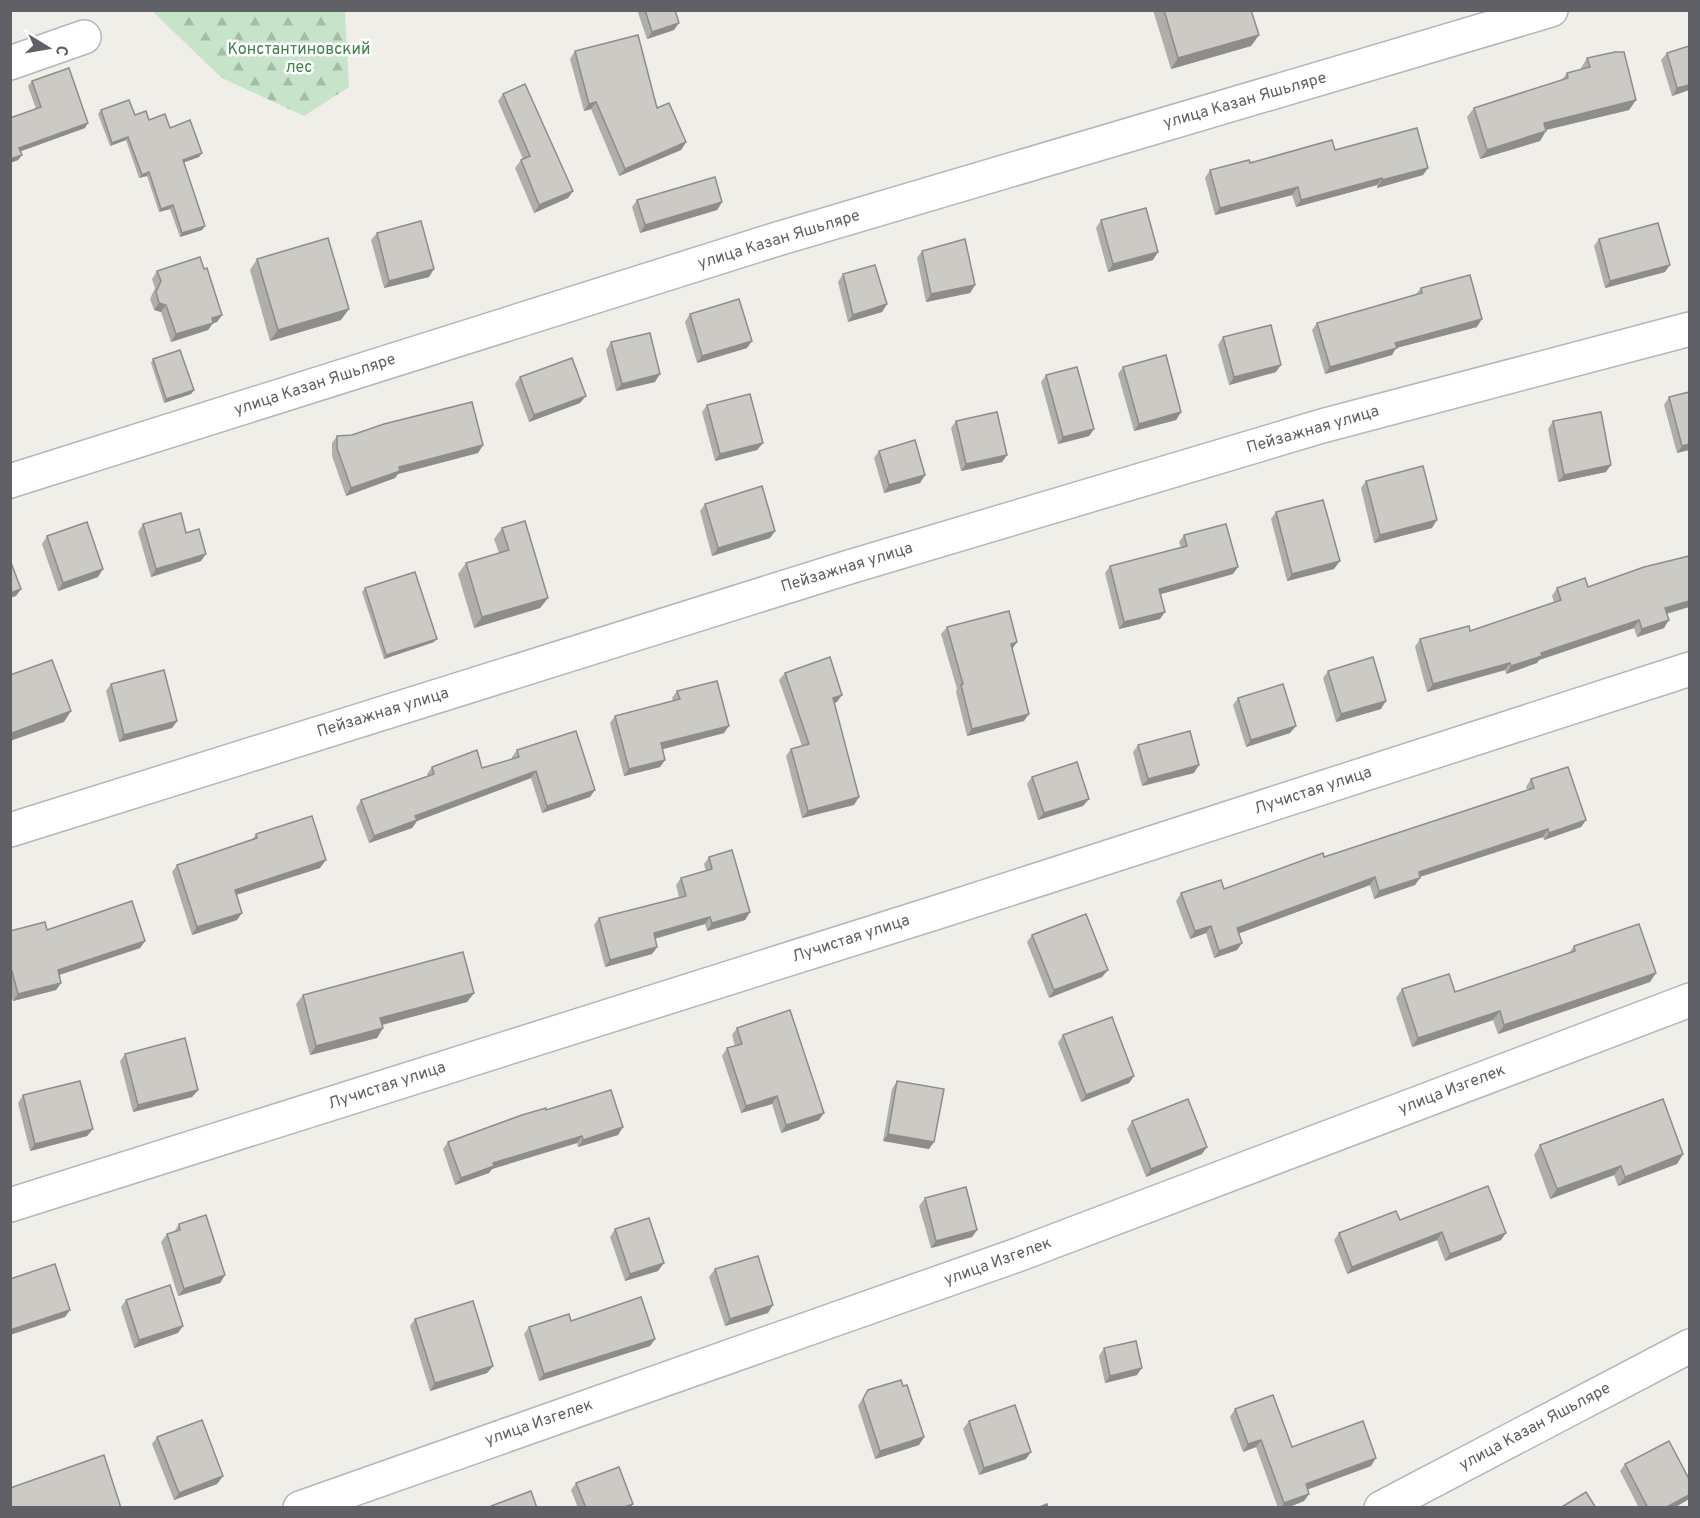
<svg xmlns="http://www.w3.org/2000/svg" width="1700" height="1518" font-family="Overpass,sans-serif">
	<style>
		.forest { fill: url(#forest-firs) }
		.lines { fill: none; stroke-linecap: round; stroke-linejoin: round }
		.minor-casing { stroke: #b5b6ba; stroke-width: 36 }
		.minor { stroke: #fff; stroke-width: 33 }
		.wall { fill: #afaea9 }
		.shaded-wall { fill: #8e8d89 }
		.building { fill: #cbcac4; stroke: #8e8d89; stroke-width: 1.5 }
		.labels { text-anchor: middle; dominant-baseline: central; stroke-width: 5; stroke-linejoin: round; paint-order: stroke }
		.park-label { font-size: 16px; fill: #41834c; stroke: #fff }
		.street-label { font-size: 16px; fill: #5f6166; stroke: #fff }
	</style>
	<defs>
		<pattern id="forest-firs" width="22" height="20" patternUnits="userSpaceOnUse" patternTransform="scale(1.5)"><rect width="22" height="20" fill="#c7e4cb"/><path d="M5 1l3.5 6h-7zM16 11l3.5 6h-7z" fill="#a5bca9"/></pattern>
	</defs>
	<rect width="100%" height="100%" fill="#efeee8"/>
	<!-- forest -->
	<path class="forest" d="M152 11H345L349 87 304 116 222 78Z"/>
	<g class="lines">
		<!-- minor casing -->
		<g class="minor-casing">
			<g id="minor">
				<path d="M10 63 84 37"/>
				<path d="M10 481 774 240 1551 10"/>
				<path d="M10 830 846 568 1322 426 1690 329"/>
				<path d="M10 1205 944 910 1690 669"/>
				<path d="M300 1508 1020 1254 1690 1000"/>
				<path d="M1381 1508 1690 1346"/>
			</g>
		</g>
		<!-- minor -->
		<use href="#minor" class="minor"/>
	</g>
	<!-- wall -->
	<g class="wall">
		<path d="M637 10H675L674 30 647 39Z"/>
		<path d="M1153 10H1251L1259 35 1251 46 1171 69Z"/>
		<path d="M575 51 657 108 686 142 681 150 619 176 591 109 584 111 570 59Z"/>
		<path d="M1667 53 1689 90 1672 96 1661 60Z"/>
		<path d="M1587 58 1636 100 1629 110 1546 130 1540 141 1480 159 1467 117 1474 108 1562 80 1567 73 1581 69V68Z"/>
		<path d="M32 81 85 128 21 151 22 155 18 160 10 163 36 109 28 86Z"/>
		<path d="M503 94 573 191 568 198 534 213 515 168 521 160 523 159 498 101Z"/>
		<path d="M101 110 135 115 149 120 170 128 199 157 183 162 205 226 202 230 180 237 170 209 159 212 147 176 139 178 126 140 110 146 98 114Z"/>
		<path d="M1335 150 1428 168 1423 175 1377 188V185L1296 207 1292 195 1215 215 1205 178 1210 170 1250 163Z"/>
		<path d="M637 200 722 202 717 210 640 233 632 207Z"/>
		<path d="M1101 220 1153 260 1108 272 1096 228Z"/>
		<path d="M377 233 429 277 384 288 371 240Z"/>
		<path d="M1599 239 1665 272 1605 288 1594 246Z"/>
		<path d="M922 251 975 285 970 293 926 302 917 258Z"/>
		<path d="M257 259 341 320 270 341 250 270Z"/>
		<path d="M204 269 222 315 217 322 213 323 208 330 171 342 161 312 154 310 150 299 155 288 152 279 157 271Z"/>
		<path d="M843 274 887 304 882 312 848 322 838 282Z"/>
		<path d="M1421 288 1477 327 1396 348 1392 355 1325 374 1312 330 1317 323 1416 294Z"/>
		<path d="M690 314 747 348 697 363 685 322Z"/>
		<path d="M1223 337 1276 372 1229 385 1218 345Z"/>
		<path d="M611 342 655 382 616 391 606 350Z"/>
		<path d="M153 359 194 390 191 394 164 403 151 363Z"/>
		<path d="M1123 367 1181 412 1176 420 1134 431 1118 374Z"/>
		<path d="M1046 375 1094 429 1089 436 1058 444 1041 382Z"/>
		<path d="M520 377 580 403 529 422 515 384Z"/>
		<path d="M1669 397 1689 450 1677 453 1664 405Z"/>
		<path d="M707 405 763 443 757 450 715 461 702 412Z"/>
		<path d="M956 421 1007 455 1002 462 961 471 951 428Z"/>
		<path d="M1553 421 1606 472 1558 482 1548 429Z"/>
		<path d="M337 436 483 445 478 453 398 474 395 478 346 496 332 456V443Z"/>
		<path d="M879 451 925 475 920 483 884 493 874 458Z"/>
		<path d="M1366 481 1432 528 1374 543 1361 488Z"/>
		<path d="M705 504 775 531 770 538 712 556 700 511Z"/>
		<path d="M1276 512 1334 569 1287 581 1271 519Z"/>
		<path d="M143 524 186 533 201 561 151 577 138 532Z"/>
		<path d="M502 528 548 598 540 608 474 628 458 574 466 563 499 553 494 539Z"/>
		<path d="M1184 535 1233 574 1160 594V619L1119 629 1105 573 1110 566 1181 547 1179 542Z"/>
		<path d="M47 536 98 577 58 591 42 544Z"/>
		<path d="M1689 556V607L1667 614 1664 628 1637 637 1634 628 1539 660 1537 663 1506 674 1505 670 1427 692 1415 647 1420 639 1470 631 1554 602 1552 596 1557 588 1588 587Z"/>
		<path d="M365 588 434 642 384 659 362 592Z"/>
		<path d="M947 627 1017 642 1012 649 1024 721 967 736 956 692 957 689 941 634Z"/>
		<path d="M1328 671 1381 709 1336 722 1323 678Z"/>
		<path d="M785 673 837 702 835 703 854 805 802 818 786 756 791 749 802 746 779 680Z"/>
		<path d="M111 684 177 721 172 728 119 742 106 691Z"/>
		<path d="M677 691 724 733 662 749 665 760 660 767 624 776 610 723 615 716 673 701 672 698Z"/>
		<path d="M1238 698 1290 733 1246 747 1233 705Z"/>
		<path d="M1138 745 1194 773 1142 786 1133 752Z"/>
		<path d="M517 750 590 797 542 813 531 778 417 821 412 828 369 843 356 808 361 800 428 776 427 774 432 767 482 768 512 759V757Z"/>
		<path d="M1032 777 1083 806 1038 820 1027 784Z"/>
		<path d="M1531 779 1586 820 1581 827 1544 840 1543 837 1420 877 1415 885 1374 899 1370 885 1239 933 1242 943 1237 950 1214 958 1206 933 1190 939 1176 901 1181 893 1224 889 1324 857 1527 790 1526 787Z"/>
		<path d="M256 834 320 868 236 895 237 920 192 935 172 872 177 865 252 840Z"/>
		<path d="M709 857 750 912 745 920 707 931 705 924 655 939 657 947 652 954 605 967 594 925 599 918 679 897 676 885 681 878 706 871 704 864Z"/>
		<path d="M47 930 145 941 140 948 59 975 61 983 56 990 13 1001 10 992V931Z"/>
		<path d="M1032 935 1102 977 1049 998 1027 942Z"/>
		<path d="M1574 946 1650 982 1498 1034 1493 1020 1412 1047 1396 998 1402 989 1455 992 1569 953Z"/>
		<path d="M474 993 467 1002 382 1025 383 1028 377 1038 310 1055 296 1004 303 995Z"/>
		<path d="M737 1028 819 1120 781 1133 772 1104 741 1113 722 1056 727 1048 735 1046 732 1035Z"/>
		<path d="M1063 1035 1134 1076 1129 1083 1081 1102 1058 1043Z"/>
		<path d="M125 1054 198 1090 192 1097 133 1112 120 1061Z"/>
		<path d="M897 1081 929 1149 883 1141 892 1089Z"/>
		<path d="M23 1095 93 1129 87 1136 30 1151 18 1103Z"/>
		<path d="M546 1110 623 1127 618 1135 578 1147 577 1143 492 1169 489 1173 455 1185 443 1149 448 1142Z"/>
		<path d="M1132 1121 1202 1154 1146 1177 1127 1129Z"/>
		<path d="M1540 1145 1683 1154 1677 1164 1618 1186 1614 1175 1550 1199 1534 1155Z"/>
		<path d="M925 1198 977 1230 972 1237 931 1248 919 1206Z"/>
		<path d="M1400 1220 1501 1240 1445 1261 1437 1240 1347 1274 1334 1240 1339 1233Z"/>
		<path d="M179 1224 225 1275 220 1283 178 1296 161 1242 167 1234 174 1232Z"/>
		<path d="M615 1229 658 1271 625 1281 610 1237Z"/>
		<path d="M715 1269 768 1313 725 1326 709 1277Z"/>
		<path d="M126 1300 178 1333 134 1348 121 1307Z"/>
		<path d="M415 1319 493 1366 487 1373 430 1391 410 1326Z"/>
		<path d="M571 1321 655 1339 650 1346 539 1381 524 1334 529 1327Z"/>
		<path d="M1104 1348 1137 1375 1105 1383 1099 1356Z"/>
		<path d="M868 1390 924 1437 919 1445 875 1459 858 1406Z"/>
		<path d="M1235 1409 1292 1447 1371 1466 1308 1489 1309 1494 1304 1501 1287 1508H1278L1256 1447 1243 1452 1230 1417Z"/>
		<path d="M969 1421 1026 1459 979 1475 963 1429Z"/>
		<path d="M157 1437 223 1476 217 1484 174 1500 152 1444Z"/>
		<path d="M1625 1464 1689 1499 1674 1508H1639L1620 1471Z"/>
		<path d="M576 1483 630 1508H578L571 1490Z"/>
	</g>
	<!-- shaded-wall -->
	<g class="shaded-wall">
		<path d="M679 23 674 30 647 39 652 32Z"/>
		<path d="M1259 35 1251 46 1171 69 1178 58Z"/>
		<path d="M1689 85V90L1672 96 1677 88Z"/>
		<path d="M1636 100 1629 110 1537 132 1544 123Z"/>
		<path d="M596 102 591 109 584 111 589 104Z"/>
		<path d="M88 123 85 128 16 153 19 148Z"/>
		<path d="M1546 131 1540 141 1480 159 1487 150Z"/>
		<path d="M128 137 126 140 110 146 112 143Z"/>
		<path d="M686 142 681 150 619 176 625 169Z"/>
		<path d="M202 153 199 157 180 164 183 160Z"/>
		<path d="M22 155 18 160 10 163V159Z"/>
		<path d="M1428 168 1423 175 1377 188 1382 180Z"/>
		<path d="M149 172 147 176 139 178 142 175Z"/>
		<path d="M1382 178 1377 185 1296 207 1301 200Z"/>
		<path d="M1298 187 1292 195 1215 215 1220 208Z"/>
		<path d="M573 191 568 198 534 213 539 205Z"/>
		<path d="M722 202 717 210 640 233 645 225Z"/>
		<path d="M173 205 170 209 159 212 161 209Z"/>
		<path d="M205 226 202 230 180 237 182 233Z"/>
		<path d="M1158 252 1153 260 1108 272 1113 264Z"/>
		<path d="M1670 265 1665 272 1605 288 1610 281Z"/>
		<path d="M434 269 429 277 384 288 389 281Z"/>
		<path d="M975 285 970 293 926 302 931 294Z"/>
		<path d="M159 303 166 305 161 312 154 310Z"/>
		<path d="M887 304 882 312 848 322 853 315Z"/>
		<path d="M349 309 341 320 270 341 278 330Z"/>
		<path d="M222 315 217 322 213 323 208 330 171 342 176 334 212 318Z"/>
		<path d="M1482 319 1477 327 1396 348 1392 355 1325 374 1330 367 1395 343Z"/>
		<path d="M752 341 747 348 697 363 702 356Z"/>
		<path d="M1281 365 1276 372 1229 385 1234 377Z"/>
		<path d="M660 374 655 382 616 391 622 384Z"/>
		<path d="M194 390 191 394 164 403 166 399Z"/>
		<path d="M586 396 580 403 529 422 534 415Z"/>
		<path d="M1181 412 1176 420 1134 431 1139 424Z"/>
		<path d="M1094 429 1089 436 1058 444 1063 437Z"/>
		<path d="M763 443 757 450 715 461 720 454Z"/>
		<path d="M1689 444V450L1677 453 1682 446Z"/>
		<path d="M483 445 478 453 398 474 395 478 346 496 351 488 399 467Z"/>
		<path d="M1007 455 1002 462 961 471 966 464Z"/>
		<path d="M1611 465 1606 472 1558 482 1564 475Z"/>
		<path d="M925 475 920 483 884 493 889 485Z"/>
		<path d="M1437 520 1432 528 1374 543 1380 535Z"/>
		<path d="M775 531 770 538 712 556 718 548Z"/>
		<path d="M206 554 201 561 151 577 156 569Z"/>
		<path d="M1340 561 1334 569 1287 581 1292 574Z"/>
		<path d="M1238 567 1233 574 1154 596 1159 589Z"/>
		<path d="M103 569 98 577 58 591 63 583Z"/>
		<path d="M21 589 16 596 10 598V593Z"/>
		<path d="M548 598 540 608 474 628 482 617Z"/>
		<path d="M1689 601V607L1660 615 1665 608Z"/>
		<path d="M1165 612 1160 619 1119 629 1124 622Z"/>
		<path d="M1639 620 1634 628 1539 660 1537 663 1506 674 1511 666 1541 653Z"/>
		<path d="M1669 620 1664 628 1637 637 1642 629Z"/>
		<path d="M437 639 434 642 384 659 386 655Z"/>
		<path d="M1017 642 1012 649 1011 644Z"/>
		<path d="M1510 663 1505 670 1427 692 1433 684Z"/>
		<path d="M842 695 837 702 828 705 833 698Z"/>
		<path d="M1386 701 1381 709 1336 722 1341 714Z"/>
		<path d="M71 711 64 722 10 741V734L12 733Z"/>
		<path d="M1029 714 1024 721 967 736 972 729Z"/>
		<path d="M177 721 172 728 119 742 124 735Z"/>
		<path d="M729 726 724 733 656 751 661 743Z"/>
		<path d="M1296 726 1290 733 1246 747 1251 740Z"/>
		<path d="M665 760 660 767 624 776 629 769Z"/>
		<path d="M1199 765 1194 773 1142 786 1148 779Z"/>
		<path d="M536 771 531 778 417 821 412 828 369 843 374 836 415 816Z"/>
		<path d="M595 790 590 797 542 813 547 806Z"/>
		<path d="M859 797 854 805 802 818 808 811Z"/>
		<path d="M1089 799 1083 806 1038 820 1044 813Z"/>
		<path d="M1586 820 1581 827 1544 840 1549 833Z"/>
		<path d="M1548 829 1543 837 1413 879 1419 872Z"/>
		<path d="M326 860 320 868 229 897 235 890Z"/>
		<path d="M1375 877 1370 885 1232 936 1237 928Z"/>
		<path d="M1420 878 1415 885 1374 899 1379 891Z"/>
		<path d="M750 912 745 920 707 931 712 923Z"/>
		<path d="M242 913 237 920 192 935 197 927Z"/>
		<path d="M710 917 705 924 649 940 654 933Z"/>
		<path d="M1211 926 1206 933 1190 939 1195 931Z"/>
		<path d="M145 941 140 948 53 977 58 970Z"/>
		<path d="M1242 943 1237 950 1214 958 1219 951Z"/>
		<path d="M657 947 652 954 605 967 610 960Z"/>
		<path d="M1108 970 1102 977 1049 998 1054 990Z"/>
		<path d="M1656 973 1650 982 1498 1034 1504 1025Z"/>
		<path d="M61 983 56 990 13 1001 18 994Z"/>
		<path d="M474 993 467 1002 374 1027 380 1018Z"/>
		<path d="M1500 1011 1493 1020 1412 1047 1418 1038Z"/>
		<path d="M383 1028 377 1038 310 1055 316 1046Z"/>
		<path d="M1134 1076 1129 1083 1081 1102 1086 1095Z"/>
		<path d="M198 1090 192 1097 133 1112 138 1105Z"/>
		<path d="M777 1096 772 1104 741 1113 746 1106Z"/>
		<path d="M824 1113 819 1120 781 1133 786 1125Z"/>
		<path d="M623 1127 618 1135 578 1147 583 1140Z"/>
		<path d="M93 1129 87 1136 30 1151 35 1144Z"/>
		<path d="M888 1134 934 1142 929 1149 883 1141Z"/>
		<path d="M582 1136 577 1143 492 1169 489 1173 455 1185 461 1178 493 1163Z"/>
		<path d="M1207 1147 1202 1154 1146 1177 1151 1169Z"/>
		<path d="M1683 1154 1677 1164 1618 1186 1625 1177Z"/>
		<path d="M1621 1166 1614 1175 1550 1199 1557 1189Z"/>
		<path d="M977 1230 972 1237 931 1248 936 1241Z"/>
		<path d="M1442 1232 1437 1240 1347 1274 1352 1267Z"/>
		<path d="M1506 1233 1501 1240 1445 1261 1450 1254Z"/>
		<path d="M664 1263 658 1271 625 1281 630 1274Z"/>
		<path d="M225 1275 220 1283 178 1296 184 1289Z"/>
		<path d="M773 1305 768 1313 725 1326 730 1319Z"/>
		<path d="M70 1310 65 1317 10 1335V1330Z"/>
		<path d="M183 1326 178 1333 134 1348 139 1340Z"/>
		<path d="M655 1339 650 1346 539 1381 544 1374Z"/>
		<path d="M493 1366 487 1373 430 1391 435 1383Z"/>
		<path d="M1142 1368 1137 1375 1105 1383 1110 1376Z"/>
		<path d="M924 1437 919 1445 875 1459 880 1451Z"/>
		<path d="M1261 1440 1256 1447 1243 1452 1248 1444Z"/>
		<path d="M1031 1452 1026 1459 979 1475 984 1468Z"/>
		<path d="M1376 1458 1371 1466 1301 1492 1306 1484Z"/>
		<path d="M223 1476 217 1484 174 1500 179 1493Z"/>
		<path d="M1309 1494 1304 1501 1287 1508H1281L1284 1503Z"/>
		<path d="M1689 1495V1499L1674 1508H1665Z"/>
		<path d="M633 1504 630 1508H622Z"/>
	</g>
	<!-- building -->
	<g class="building">
		<path d="M645 10H675L679 23 652 32Z"/>
		<path d="M1164 10H1251L1259 35 1178 58Z"/>
		<path d="M638 35 657 108 669 103 686 142 625 169 596 102 589 104 575 51Z"/>
		<path d="M1689 46V85L1677 88 1667 53Z"/>
		<path d="M1615 52H1624L1636 100 1544 123 1546 131 1487 150 1474 108 1568 78 1567 73 1590 67 1587 58Z"/>
		<path d="M69 68 88 123 19 148 22 155 10 159V118L41 107 32 81Z"/>
		<path d="M525 84 573 191 539 205 521 160 530 156 503 94Z"/>
		<path d="M129 100 135 115 146 111 149 120 165 114 170 128 190 120 202 153 183 160 205 226 182 233 173 205 161 209 149 172 142 175 128 137 112 143 101 110Z"/>
		<path d="M1417 128 1428 168 1382 180V178L1301 200 1298 187 1220 208 1210 170 1249 160 1250 163 1332 140 1335 150Z"/>
		<path d="M715 177 722 202 645 225 637 200Z"/>
		<path d="M1146 208 1158 252 1113 264 1101 220Z"/>
		<path d="M421 221 434 269 389 281 377 233Z"/>
		<path d="M1658 223 1670 265 1610 281 1599 239Z"/>
		<path d="M328 238 349 309 278 330 257 259Z"/>
		<path d="M965 239 975 285 931 294 922 251Z"/>
		<path d="M200 257 204 269 207 268 222 315 212 318 213 323 176 334 166 305 159 303 156 292 161 281 157 271Z"/>
		<path d="M875 265 887 304 853 315 843 274Z"/>
		<path d="M1470 275 1482 319 1395 343 1397 348 1330 367 1317 323 1422 293 1421 288Z"/>
		<path d="M739 299 752 341 702 356 690 314Z"/>
		<path d="M1271 325 1281 365 1234 377 1223 337Z"/>
		<path d="M650 333 660 374 622 384 611 342Z"/>
		<path d="M180 350 194 390 166 399 153 359Z"/>
		<path d="M1166 355 1181 412 1139 424 1123 367Z"/>
		<path d="M572 358 586 396 534 415 520 377Z"/>
		<path d="M1077 367 1094 429 1063 437 1046 375Z"/>
		<path d="M1689 392V444L1682 446 1669 397Z"/>
		<path d="M750 394 763 443 720 454 707 405Z"/>
		<path d="M472 402 483 445 399 467 400 471 351 488 337 448V436L352 435 384 424Z"/>
		<path d="M997 412 1007 455 966 464 956 421Z"/>
		<path d="M1601 412 1611 465 1564 475 1553 421Z"/>
		<path d="M915 440 925 475 889 485 879 451Z"/>
		<path d="M1423 466 1437 520 1380 535 1366 481Z"/>
		<path d="M762 486 775 531 718 548 705 504Z"/>
		<path d="M1323 500 1340 561 1292 574 1276 512Z"/>
		<path d="M181 513 186 533 199 529 206 554 156 569 143 524Z"/>
		<path d="M525 521 548 598 482 617 466 563 509 550 502 528Z"/>
		<path d="M87 522 103 569 63 583 47 536Z"/>
		<path d="M1226 524 1238 567 1159 589 1165 612 1124 622 1110 566 1187 546 1184 535Z"/>
		<path d="M1689 556V601L1665 608 1669 620 1642 629 1639 620 1541 653 1542 656 1511 666 1510 663 1433 684 1420 639 1469 626 1470 631 1561 600 1557 588 1585 578 1588 587 1644 567Z"/>
		<path d="M10 560 21 589 10 593Z"/>
		<path d="M415 572 437 639 386 655 365 588Z"/>
		<path d="M1009 611 1017 642 1011 644 1029 714 972 729 961 685 963 684 947 627Z"/>
		<path d="M830 657 842 695 833 698 859 797 808 811 791 749 809 744 785 673Z"/>
		<path d="M1373 657 1386 701 1341 714 1328 671Z"/>
		<path d="M52 660 71 711 12 733 10 729V675Z"/>
		<path d="M164 670 177 721 124 735 111 684Z"/>
		<path d="M717 681 729 726 661 743 665 760 629 769 615 716 680 699 677 691Z"/>
		<path d="M1283 684 1296 726 1251 740 1238 698Z"/>
		<path d="M576 731 595 790 547 806 536 771 415 816 417 820 374 836 361 800 434 774 432 767 477 750 482 768 519 757 517 750Z"/>
		<path d="M1190 731 1199 765 1148 779 1138 745Z"/>
		<path d="M1077 762 1089 799 1044 813 1032 777Z"/>
		<path d="M1568 767 1586 820 1549 833 1548 829 1419 872 1420 878 1379 891 1375 877 1237 928 1242 943 1219 951 1211 926 1195 931 1181 893 1221 880 1224 889 1323 853 1324 857 1443 818 1534 788 1531 779Z"/>
		<path d="M312 816 326 860 235 890 242 913 197 927 177 865 257 838 256 834Z"/>
		<path d="M732 850 750 912 712 923 710 917 654 933 657 947 610 960 599 918 686 896 681 878 712 869 709 857Z"/>
		<path d="M132 901 145 941 58 970 61 983 18 994 10 964V931L45 922 47 930Z"/>
		<path d="M1086 914 1108 970 1054 990 1032 935Z"/>
		<path d="M1639 924 1656 973 1504 1025 1500 1011 1418 1038 1402 989 1449 974 1455 992 1575 951 1574 946Z"/>
		<path d="M463 952 474 993 380 1018 383 1028 316 1046 303 995Z"/>
		<path d="M790 1010 824 1113 786 1125 777 1096 746 1106 727 1048 742 1044 737 1028Z"/>
		<path d="M1112 1017 1134 1076 1086 1095 1063 1035Z"/>
		<path d="M185 1038 198 1090 138 1105 125 1054Z"/>
		<path d="M80 1081 93 1129 35 1144 23 1095Z"/>
		<path d="M897 1081 944 1089 934 1142 888 1134Z"/>
		<path d="M611 1090 623 1127 583 1140 582 1136 493 1163 494 1166 461 1178 448 1142 522 1115 546 1108V1110Z"/>
		<path d="M1188 1099 1207 1147 1151 1169 1132 1121Z"/>
		<path d="M1663 1099 1683 1154 1625 1177 1621 1166 1557 1189 1540 1145Z"/>
		<path d="M1488 1186 1506 1233 1450 1254 1442 1232 1352 1267 1339 1233 1396 1211 1400 1220Z"/>
		<path d="M966 1187 977 1230 936 1241 925 1198Z"/>
		<path d="M206 1215 225 1275 184 1289 167 1234 180 1230 179 1224Z"/>
		<path d="M649 1218 664 1263 630 1274 615 1229Z"/>
		<path d="M758 1256 773 1305 730 1319 715 1269Z"/>
		<path d="M55 1264 70 1310 10 1330V1279Z"/>
		<path d="M170 1285 183 1326 139 1340 126 1300Z"/>
		<path d="M641 1297 655 1339 544 1374 529 1327 569 1314 571 1321Z"/>
		<path d="M473 1301 493 1366 435 1383 415 1319Z"/>
		<path d="M1136 1341 1142 1368 1110 1376 1104 1348Z"/>
		<path d="M901 1380 903 1386 907 1385 924 1437 880 1451 863 1399 868 1390Z"/>
		<path d="M1273 1395 1292 1447 1363 1421 1376 1458 1306 1484 1309 1494 1284 1503 1261 1440 1248 1444 1235 1409Z"/>
		<path d="M1015 1405 1031 1452 984 1468 969 1421Z"/>
		<path d="M202 1420 223 1476 179 1493 157 1437Z"/>
		<path d="M1669 1441 1689 1479V1495L1665 1508H1648L1625 1464Z"/>
		<path d="M104 1455 121 1508H10V1488Z"/>
		<path d="M619 1467 633 1504 622 1508H586L576 1483Z"/>
		<path d="M531 1491 537 1508H491V1506Z"/>
		<path d="M1586 1492 1596 1508H1560Z"/>
		<path d="M1047 1504 1048 1508H1037Z"/>
	</g>
	<g class="labels">
		<!-- park labels -->
		<g class="park-label">
			<text x="299" y="50">Константиновский<tspan x="299" dy="18">лес</tspan></text>
		</g>
		<!-- street labels -->
		<g class="street-label">
			<text transform="translate(1245 101) rotate(-16)">улица Казан Яшьляре</text>
			<text transform="translate(779 240) rotate(-17)">улица Казан Яшьляре</text>
			<text transform="translate(315 385) rotate(-18)">улица Казан Яшьляре</text>
			<text transform="translate(1313 430) rotate(-16)">Пейзажная улица</text>
			<text transform="translate(847 568) rotate(-17)">Пейзажная улица</text>
			<text transform="translate(383 713) rotate(-17)">Пейзажная улица</text>
			<text transform="translate(1313 791) rotate(-18)">Лучистая улица</text>
			<text transform="translate(851 939) rotate(-18)">Лучистая улица</text>
			<text transform="translate(387 1086) rotate(-18)">Лучистая улица</text>
			<text transform="translate(1452 1090) rotate(-21)">улица Изгелек</text>
			<text transform="translate(998 1262) rotate(-20)">улица Изгелек</text>
			<text transform="translate(539 1423) rotate(-19)">улица Изгелек</text>
			<text transform="translate(1535 1427) rotate(-28)">улица Казан Яшьляре</text>
		</g>
	</g>
	<!-- border -->
	<rect width="1700" height="1518" fill="none" stroke="#5f6166" stroke-width="24"/>
	<!-- north arrow -->
	<g transform="translate(48 48) rotate(101)" stroke="#ffffff" stroke-width="4.5" paint-order="stroke">
	<path d="M0-4.5L10 22L0 15L-10 22Z" fill="#5f6166"/>
	<text y="-9" font-size="16" font-weight="bold" text-anchor="middle" fill="#5f6166">С</text>
	</g>
</svg>
